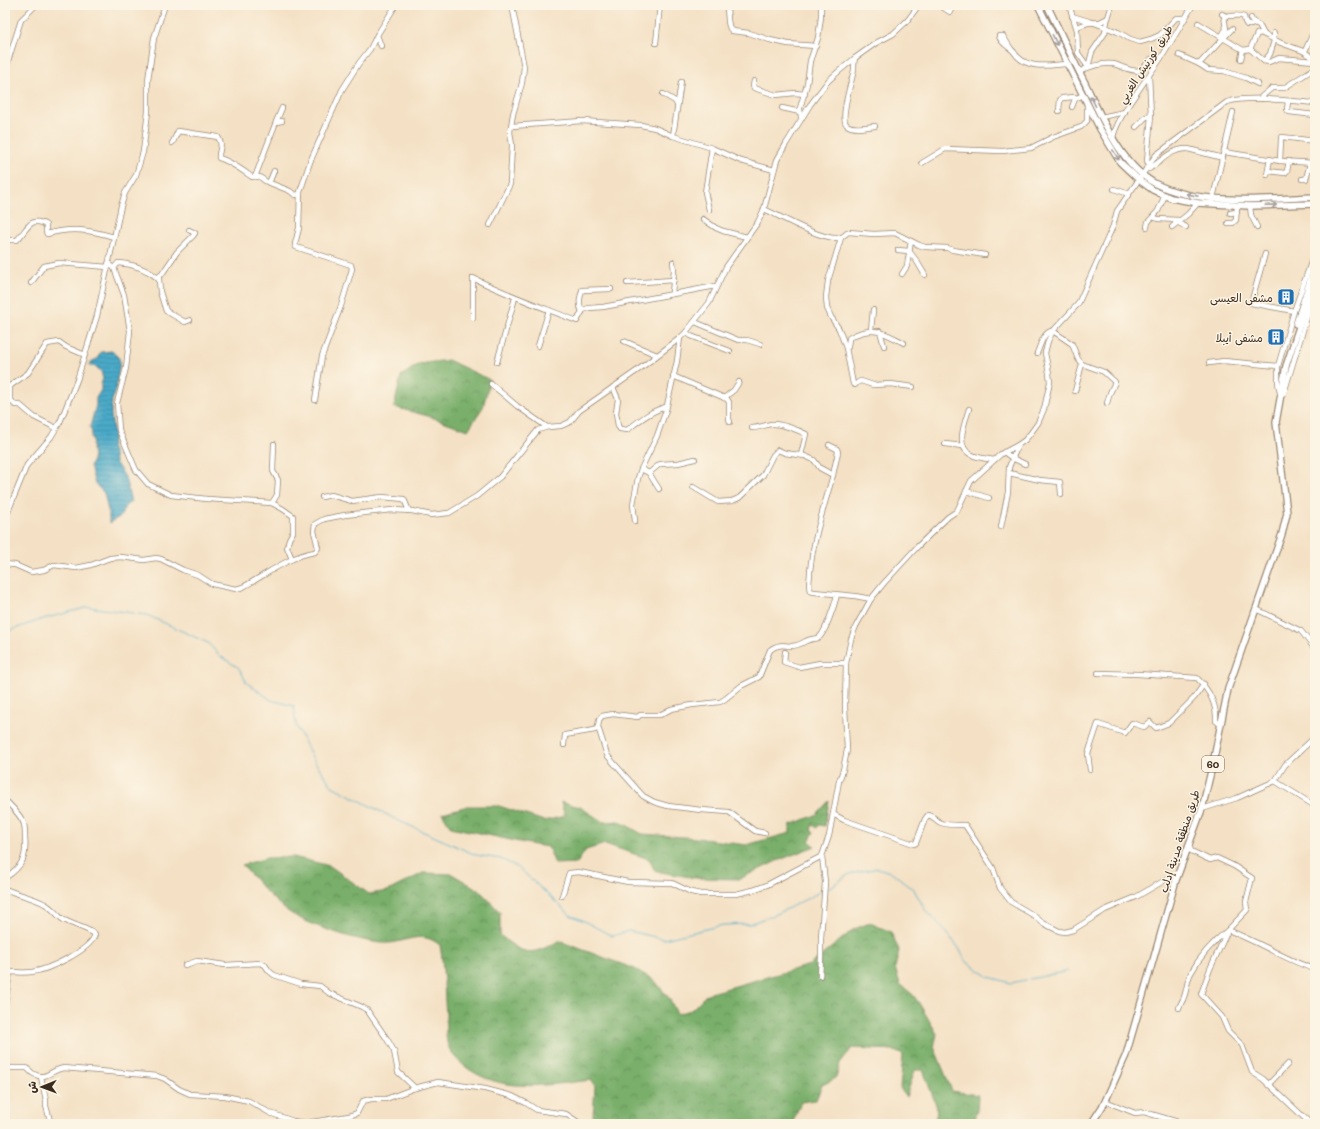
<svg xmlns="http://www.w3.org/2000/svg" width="1320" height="1129" font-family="Mali,'Playpen Sans Arabic',sans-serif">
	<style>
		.forest { fill: url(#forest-crowns); stroke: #5a6c44 }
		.water { fill: url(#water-rules); stroke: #426a74 }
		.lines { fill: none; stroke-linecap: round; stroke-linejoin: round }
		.stream { stroke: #4aaac9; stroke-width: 1 }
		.minor-casing { stroke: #988672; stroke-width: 6 }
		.major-casing { stroke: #988672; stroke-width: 8 }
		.minor { stroke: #fff; stroke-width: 4.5 }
		.major { stroke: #fff; stroke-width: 5.5 }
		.oneway { stroke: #a79f9a }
		.labels { text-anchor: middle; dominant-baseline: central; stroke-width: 3; stroke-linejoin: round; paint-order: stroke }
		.shield { fill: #fcf5e5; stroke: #75675a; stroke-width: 1 }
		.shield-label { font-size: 10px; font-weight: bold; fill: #3b2a1e }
		.street-label { font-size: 11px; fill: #3b2a1e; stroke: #fcf5e5 }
		.poi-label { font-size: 11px; fill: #3b2a1e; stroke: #fcf5e5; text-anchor: end }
	</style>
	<defs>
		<pattern id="forest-crowns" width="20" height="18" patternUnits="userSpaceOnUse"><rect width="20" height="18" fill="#79af6b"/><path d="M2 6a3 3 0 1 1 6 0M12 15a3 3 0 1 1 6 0" fill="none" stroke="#648f57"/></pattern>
		<pattern id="water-rules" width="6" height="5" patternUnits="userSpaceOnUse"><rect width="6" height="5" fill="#4aaac9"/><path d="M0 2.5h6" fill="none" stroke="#3f8ba3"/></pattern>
	</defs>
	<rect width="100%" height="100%" fill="#fcf5e5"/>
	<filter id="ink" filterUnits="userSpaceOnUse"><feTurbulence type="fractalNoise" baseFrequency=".025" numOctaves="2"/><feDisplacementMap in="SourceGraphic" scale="8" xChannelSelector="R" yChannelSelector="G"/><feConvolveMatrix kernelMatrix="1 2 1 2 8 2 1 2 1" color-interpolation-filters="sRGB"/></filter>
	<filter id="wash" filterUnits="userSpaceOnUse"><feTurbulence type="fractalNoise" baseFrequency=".012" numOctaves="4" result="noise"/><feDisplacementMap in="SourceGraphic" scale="16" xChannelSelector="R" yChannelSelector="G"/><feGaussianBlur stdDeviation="0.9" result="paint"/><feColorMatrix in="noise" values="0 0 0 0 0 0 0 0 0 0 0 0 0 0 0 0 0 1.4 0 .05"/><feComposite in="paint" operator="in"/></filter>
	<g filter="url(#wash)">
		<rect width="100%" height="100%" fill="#f4e1c5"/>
		<!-- forest -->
		<g class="forest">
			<path d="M448 360 490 380 483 407 468 430 428 416 394 407 401 376 419 364Z"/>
			<path d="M829 801 825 826 819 825 817 828 813 825 811 829 814 832 809 841 815 846 777 861 739 879 696 878 655 871 649 859 605 844 586 850 577 863 555 864 548 847 529 844 451 827 442 813 468 806H499L544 821 565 816 561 802 580 807 603 822 619 821 642 834 697 838 746 845 790 833V825L816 815Z"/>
			<path d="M294 857 330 866 369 894 388 891 423 873 452 874 479 890 500 912V935C524 956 531 956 559 941L635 969 654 980 669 998 677 1014 691 1010 707 994 810 965 854 929 870 923 891 932 899 950 895 968 900 984 913 995 919 1003 937 1034 934 1047 952 1091 978 1095 977 1111 972 1124H930L936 1117 937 1107 923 1070H915L906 1097 900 1088 903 1055 893 1050 852 1048 840 1063 836 1078 822 1085 816 1100 801 1102 792 1124H616L593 1116 595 1086 591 1080C547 1085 499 1095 462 1064 455 1058 449 1051 447 1042 445 1033 446 1023 446 1015 444 991 444 968 440 945 419 928 404 945 382 943 356 941 298 923 280 905 266 893 254 878 242 865L267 858Z"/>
		</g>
		<!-- water -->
		<path class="water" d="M112 351 119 358 120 362 116 389 112 401 111 414 114 437 111 447 114 454 115 462 125 477 131 502 125 506 121 516 109 523V515L104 493 95 484 90 466 93 460 92 446 93 441 91 437 92 433 90 427 96 405V398L101 390V384L103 379 101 371 95 366H89L91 362 97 359 101 352Z"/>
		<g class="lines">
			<!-- stream -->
			<g class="stream">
				<path d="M5 632 43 619 89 607 147 615 208 643 220 656 239 668 247 683 271 700 294 706 296 725 313 759 332 786 397 820 476 855 501 859 519 868 570 915 582 920 612 936 629 931 664 939 723 925 749 924 779 913 822 891"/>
				<path d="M826 889 832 886 849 874 878 868 893 873 914 890 926 911 943 928 958 947 967 962 989 977 1011 983 1068 971"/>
			</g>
		</g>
	</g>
	<g filter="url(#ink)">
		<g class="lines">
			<!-- minor casing -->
			<g class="minor-casing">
				<g id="minor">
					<path d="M726 5C729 13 726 26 732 31L749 33 770 40 788 44 816 46"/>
					<path d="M939 5 950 12 953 5"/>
					<path d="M1069 5 1077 30 1078 53 1088 67"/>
					<path d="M1222 14C1229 19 1237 13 1244 17L1245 22 1247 25H1251L1256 23"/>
					<path d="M1072 16 1092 22 1118 32 1130 39 1140 42 1151 39 1160 35 1176 18H1185"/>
					<path d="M1251 18 1252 21 1259 25 1264 34"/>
					<path d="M1198 23 1243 50 1250 49 1257 34 1261 33 1281 43 1303 51 1315 59"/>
					<path d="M1077 27 1088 23 1100 22 1108 18"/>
					<path d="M377 35 381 46"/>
					<path d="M999 36H1003L1011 49C1007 46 1000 42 999 36Z"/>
					<path d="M1221 37 1226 29 1224 16"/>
					<path d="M656 43 660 5"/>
					<path d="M1011 49C1014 51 1015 54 1017 56 1030 70 1050 65 1066 64"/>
					<path d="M1250 49 1264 61 1269 62 1279 58 1315 61"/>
					<path d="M1305 51 1315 29"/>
					<path d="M1179 55 1199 64 1208 70 1224 71 1246 78 1258 84"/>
					<path d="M855 58C854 62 854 66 854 70 852 80 839 119 847 125 854 130 867 127 875 126"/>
					<path d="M1241 59 1243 50"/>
					<path d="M1264 61 1270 54 1274 41V33"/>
					<path d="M1199 64 1232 29"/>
					<path d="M5 67 8 61 21 20 36 5"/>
					<path d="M1088 67 1092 52 1105 33 1107 21 1112 5"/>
					<path d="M1079 72C1090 66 1100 63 1113 64 1116 64 1119 66 1122 67 1138 73 1140 73 1151 59"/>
					<path d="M1149 76 1151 116 1147 161 1149 164"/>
					<path d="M754 81 753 86 754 88 776 95 795 93 805 94"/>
					<path d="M663 94 675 101 677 105"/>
					<path d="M1261 99V97L1272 88H1284L1315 68"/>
					<path d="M1288 101 1287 110 1289 112 1315 115"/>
					<path d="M1072 107 1075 99 1083 95"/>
					<path d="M782 108 800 112"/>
					<path d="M1059 111 1060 100 1062 98 1075 97V99"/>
					<path d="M1101 117 1125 112"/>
					<path d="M801 118 800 108 807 84 810 61 818 38 821 17V5"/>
					<path d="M276 122 282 108"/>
					<path d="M512 126 582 121 641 125 655 128 673 136 712 148 741 161 774 170"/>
					<path d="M1136 127 1146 117 1151 116"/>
					<path d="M673 136 681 82"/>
					<path d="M1113 139C1115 118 1151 74 1163 55 1173 39 1183 22 1193 5"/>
					<path d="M172 143 173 142 178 131 218 137C224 146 218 150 219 158 230 161 242 170 252 177H260L265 181 290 191 295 195 300 194"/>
					<path d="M1224 152 1280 161 1315 163"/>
					<path d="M1280 161 1281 139 1282 137 1315 141"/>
					<path d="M922 163 945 149 1003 151 1031 148 1053 137 1081 127 1087 121V104"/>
					<path d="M1146 169H1149C1162 161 1171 148 1188 149L1223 158"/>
					<path d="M1268 171 1285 173 1287 171 1289 161"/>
					<path d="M1267 175 1270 159"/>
					<path d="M255 177 276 122 282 121"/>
					<path d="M1302 179H1306L1310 163"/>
					<path d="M269 183 274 171"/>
					<path d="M1114 189 1129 194"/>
					<path d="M1213 198 1233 112"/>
					<path d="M1250 206 1251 215 1257 227"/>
					<path d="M764 209C782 217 819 239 838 238 842 238 845 235 848 232L874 234 895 233 919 245 925 247 947 248 953 250 985 255"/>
					<path d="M709 210 705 192 712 148"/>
					<path d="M1230 213 1237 212"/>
					<path d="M1153 217 1158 219 1179 220"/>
					<path d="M703 219 716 228 723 231 747 237"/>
					<path d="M1177 222 1186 227"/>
					<path d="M1228 223H1233L1236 220 1237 206"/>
					<path d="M490 225 510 184 512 145 510 132 513 114 522 83 524 67 512 5"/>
					<path d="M1147 227 1148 222 1158 211 1165 195"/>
					<path d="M1172 227 1188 214 1198 203"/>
					<path d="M841 238 828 281 826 297 827 308 831 317 839 329 846 348 853 384 855 385 858 382 861 381 873 385 891 384 913 387"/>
					<path d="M5 240H17C27 230 30 215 46 225V232L47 234C72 227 90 230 114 237"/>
					<path d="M898 250 909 251 916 260 925 275"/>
					<path d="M1265 254 1251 303 1294 311"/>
					<path d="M108 264 114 268 124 295 130 331 126 368 117 403 119 430 136 470 148 484 171 495 207 499 272 503 283 509 293 516V532L289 539 287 547 292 559"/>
					<path d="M114 268 118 263C133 264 147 269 159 279L160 292 166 311 185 322 190 320"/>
					<path d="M902 274 907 266 911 241"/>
					<path d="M157 278 162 274 177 252 193 236 195 233 189 230"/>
					<path d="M31 283 44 266 59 263 108 267"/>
					<path d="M627 283 674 280"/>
					<path d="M672 294 674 270 673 262"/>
					<path d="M582 312C578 304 580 298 582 290L611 289"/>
					<path d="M473 318V278C507 295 542 307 577 321L583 310 589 308 603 307 716 286"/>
					<path d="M695 322 738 340H747L760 344"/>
					<path d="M871 330 873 310"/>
					<path d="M880 331 884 346"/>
					<path d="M1053 331 1072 344 1078 359 1082 364 1104 372 1115 382 1110 393 1107 403"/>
					<path d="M686 332 691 336 730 351"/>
					<path d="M624 341 657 355"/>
					<path d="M538 346 549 310"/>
					<path d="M846 348 848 347 849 338C871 325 884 332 904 343"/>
					<path d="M1037 353C1041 344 1043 332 1054 330"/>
					<path d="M497 362 515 298"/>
					<path d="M1209 363 1224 361 1278 366"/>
					<path d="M673 376 727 399 729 402V419L730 422"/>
					<path d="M491 384 517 406 547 427"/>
					<path d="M10 386 28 373 47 344 59 342 66 347 85 355"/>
					<path d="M613 387 618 399 616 413 618 426 620 429 627 430C639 421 652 410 666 407"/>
					<path d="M5 391 10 386V399L15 405H20L34 417 56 428"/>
					<path d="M1075 391 1082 364"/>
					<path d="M1280 393 1278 383V366L1294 311 1315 251"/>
					<path d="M1281 394 1284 393 1315 291"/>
					<path d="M724 398 734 390 739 382"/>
					<path d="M315 400 322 356 341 306 352 269 351 265 296 247 295 244 299 228 300 192 310 162 342 90 359 63 370 49 377 35 396 5"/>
					<path d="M969 409C965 422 954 447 972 455 979 458 987 459 994 460"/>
					<path d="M752 428C759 428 765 425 771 424 780 423 798 430 806 434L801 455"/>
					<path d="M945 444 963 446"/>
					<path d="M829 445 837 449 838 452 833 475"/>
					<path d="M1004 452 1012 458 1025 464"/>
					<path d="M641 469 649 473 660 464 678 463 695 459"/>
					<path d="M649 473 659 489"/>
					<path d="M1009 473 1040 480 1060 482 1061 494"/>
					<path d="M693 487 718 502 732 501 739 498 763 475 773 455 778 450 785 453 805 456 814 460 820 468 833 475C824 507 813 539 810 572 810 578 808 585 810 591L814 592 855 596 871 599"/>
					<path d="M966 491 989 498"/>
					<path d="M322 497 331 495 352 501 382 497 404 499 409 511"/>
					<path d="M272 503 277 495 278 480 273 471 274 444"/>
					<path d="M5 519 27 465 51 437 60 422 77 380 97 316 121 206 125 193 136 175 143 152 148 112V80L154 38 165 5"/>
					<path d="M635 521 633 504 638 478 641 469 657 436 666 410 677 361 680 338"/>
					<path d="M1001 527 1008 492 1009 467 1018 445"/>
					<path d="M5 564 15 565 31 572 44 570 54 565 76 568 91 565 110 558 121 557 144 560 156 558 161 559 183 570 198 575 212 584 236 589 243 587C266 575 289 556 315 552L318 548 314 531 315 524 324 519 345 515 392 510 412 511 431 515 449 513 477 496 500 477 538 430 548 427 561 426 570 422 579 411 638 370 680 338 686 332 709 303 726 267 758 222 764 209 777 160 786 144 810 105 828 81 838 72 855 58 876 43 893 34 907 21 919 5"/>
					<path d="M1256 609 1301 631 1315 649"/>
					<path d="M785 652 784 662 799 667 820 663H846"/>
					<path d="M1098 673 1138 674 1197 678C1209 690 1217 704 1216 721L1221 725"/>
					<path d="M598 727 607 755 612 761 643 796 654 802 668 806 701 810 729 812 755 831 765 833"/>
					<path d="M564 745 565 735 595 730 598 727 599 720 602 716 613 714 638 717 640 715H660L671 709 692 705 720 702 725 699 741 686 759 677 770 650C777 644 783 645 791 646 797 646 801 644 806 641 810 639 814 639 818 638 825 635 835 603 837 595"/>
					<path d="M1090 770 1088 754 1098 724 1125 733 1132 723 1144 727 1150 722 1156 728 1169 723 1194 698 1204 684"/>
					<path d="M1275 781 1315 806"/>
					<path d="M5 800C11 806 21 815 24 824 25 828 25 833 25 837 27 857 23 866 5 878"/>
					<path d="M1202 809 1237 798 1275 781 1285 765 1315 737"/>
					<path d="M833 814 844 820 914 844 916 843 925 819 928 815C933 816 935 819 939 822 946 826 957 825 965 825L993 868 1000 888 1011 902 1033 915 1043 923 1059 931 1065 932 1073 930 1105 910 1136 897 1179 872"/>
					<path d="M1189 844 1191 851 1210 860 1217 858 1234 866 1252 878 1246 902 1247 910 1228 930 1210 969 1201 994 1222 1017 1228 1031 1242 1045 1252 1072 1263 1079 1311 1124"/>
					<path d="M5 889C18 895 33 897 45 904 53 908 57 916 64 920 74 925 86 928 95 934 92 950 47 970 32 972 25 973 17 972 10 972L5 1004"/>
					<path d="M562 896 569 873 579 872 628 882 672 883 691 892 701 894H736L753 890 767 885 822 856 829 836 839 781 843 770 847 750 845 707 846 663 851 639 856 626 871 599 884 583 918 546 948 517 957 511 971 481 1001 454 1018 445 1025 440 1030 434 1038 423 1044 409 1050 382 1049 373 1045 353 1048 341 1053 331 1078 304 1113 226 1117 211 1156 155 1227 102C1248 95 1292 101 1315 103"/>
					<path d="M185 965 197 961 225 965 260 963 265 965 269 971 274 975 301 984 320 986 329 993 362 1007 367 1010 387 1039 394 1051 398 1072 415 1088"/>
					<path d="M820 976 821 958V938L825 882 822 856"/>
					<path d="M1179 1008C1180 1004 1183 1001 1184 997 1187 989 1187 980 1191 973 1200 956 1213 942 1228 930 1238 934 1248 939 1259 944 1278 953 1294 963 1315 969"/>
					<path d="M5 1068H27C29 1070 31 1073 34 1074 46 1081 52 1069 64 1068L157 1076 165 1079 179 1089 190 1094 225 1096 249 1101 270 1113 293 1121 306 1123 349 1116 357 1113 363 1101 371 1099H386L415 1088 438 1082 485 1089 512 1096 526 1103 537 1110 566 1114 581 1124"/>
					<path d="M41 1077 46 1100V1106L51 1124"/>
					<path d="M1268 1085 1288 1064"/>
					<path d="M1105 1101 1135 1113 1144 1112 1185 1124"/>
				</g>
			</g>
			<!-- major casing -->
			<g class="major-casing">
				<g id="major">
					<path d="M1038 5 1100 129 1120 162 1139 180 1153 190 1171 198 1198 203 1250 206 1315 204"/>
					<path d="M1047 5C1059 30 1071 56 1084 81 1101 116 1120 165 1156 184 1199 206 1268 199 1315 197"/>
					<path d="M1296 324 1315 265"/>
					<path d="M1091 1124 1104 1104 1126 1055 1176 880 1202 809 1213 763 1228 689 1282 534 1287 513 1276 422 1286 366 1315 279"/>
				</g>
			</g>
			<!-- minor -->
			<use href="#minor" class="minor"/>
			<!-- major -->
			<use href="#major" class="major"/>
		</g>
		<!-- one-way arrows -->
		<defs><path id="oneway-shaft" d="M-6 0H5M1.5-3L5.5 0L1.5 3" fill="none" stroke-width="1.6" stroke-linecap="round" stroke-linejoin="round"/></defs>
		<g class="oneway">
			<use href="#oneway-shaft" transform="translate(1055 40) rotate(64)"/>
			<use href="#oneway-shaft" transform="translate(1093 101) rotate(-116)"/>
			<use href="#oneway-shaft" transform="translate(1116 155) rotate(58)"/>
			<use href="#oneway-shaft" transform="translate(1192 195) rotate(-169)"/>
			<use href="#oneway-shaft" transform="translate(1271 205) rotate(-2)"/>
		</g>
	</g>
	<!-- icons -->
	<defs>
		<g id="building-square" transform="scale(0.9)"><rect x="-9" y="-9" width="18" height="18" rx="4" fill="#1f6fb2" stroke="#fcf5e5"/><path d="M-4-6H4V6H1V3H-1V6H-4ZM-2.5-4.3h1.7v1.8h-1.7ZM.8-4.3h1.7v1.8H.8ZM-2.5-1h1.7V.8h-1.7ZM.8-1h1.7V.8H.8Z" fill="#fff"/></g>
	</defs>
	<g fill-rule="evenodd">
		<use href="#building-square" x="1286" y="297"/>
		<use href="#building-square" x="1276" y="337"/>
	</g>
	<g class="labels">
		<!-- shield labels -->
		<rect class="shield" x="1202" y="756" width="22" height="16" rx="3"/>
		<g class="shield-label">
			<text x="1213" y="764">60</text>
		</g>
		<!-- street labels -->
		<g class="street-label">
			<text transform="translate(1145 64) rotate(-57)">طريق كورنيش الغربي</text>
			<text transform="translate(1179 841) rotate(-72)">طريق منطقة مدينة إدلب</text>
		</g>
		<!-- poi labels -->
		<g class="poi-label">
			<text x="1273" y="297">مشفى العيسى</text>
			<text x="1263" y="337">مشفى أيبلا</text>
		</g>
	</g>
	<!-- margin -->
	<rect width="1320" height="1129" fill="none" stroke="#fcf5e5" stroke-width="20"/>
	<!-- north arrow -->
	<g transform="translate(42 1087) rotate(269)" stroke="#fcf5e5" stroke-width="3" paint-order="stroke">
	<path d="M0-3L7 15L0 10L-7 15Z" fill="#3b2a1e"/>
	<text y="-6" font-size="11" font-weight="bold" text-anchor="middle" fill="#3b2a1e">ش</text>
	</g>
</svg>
